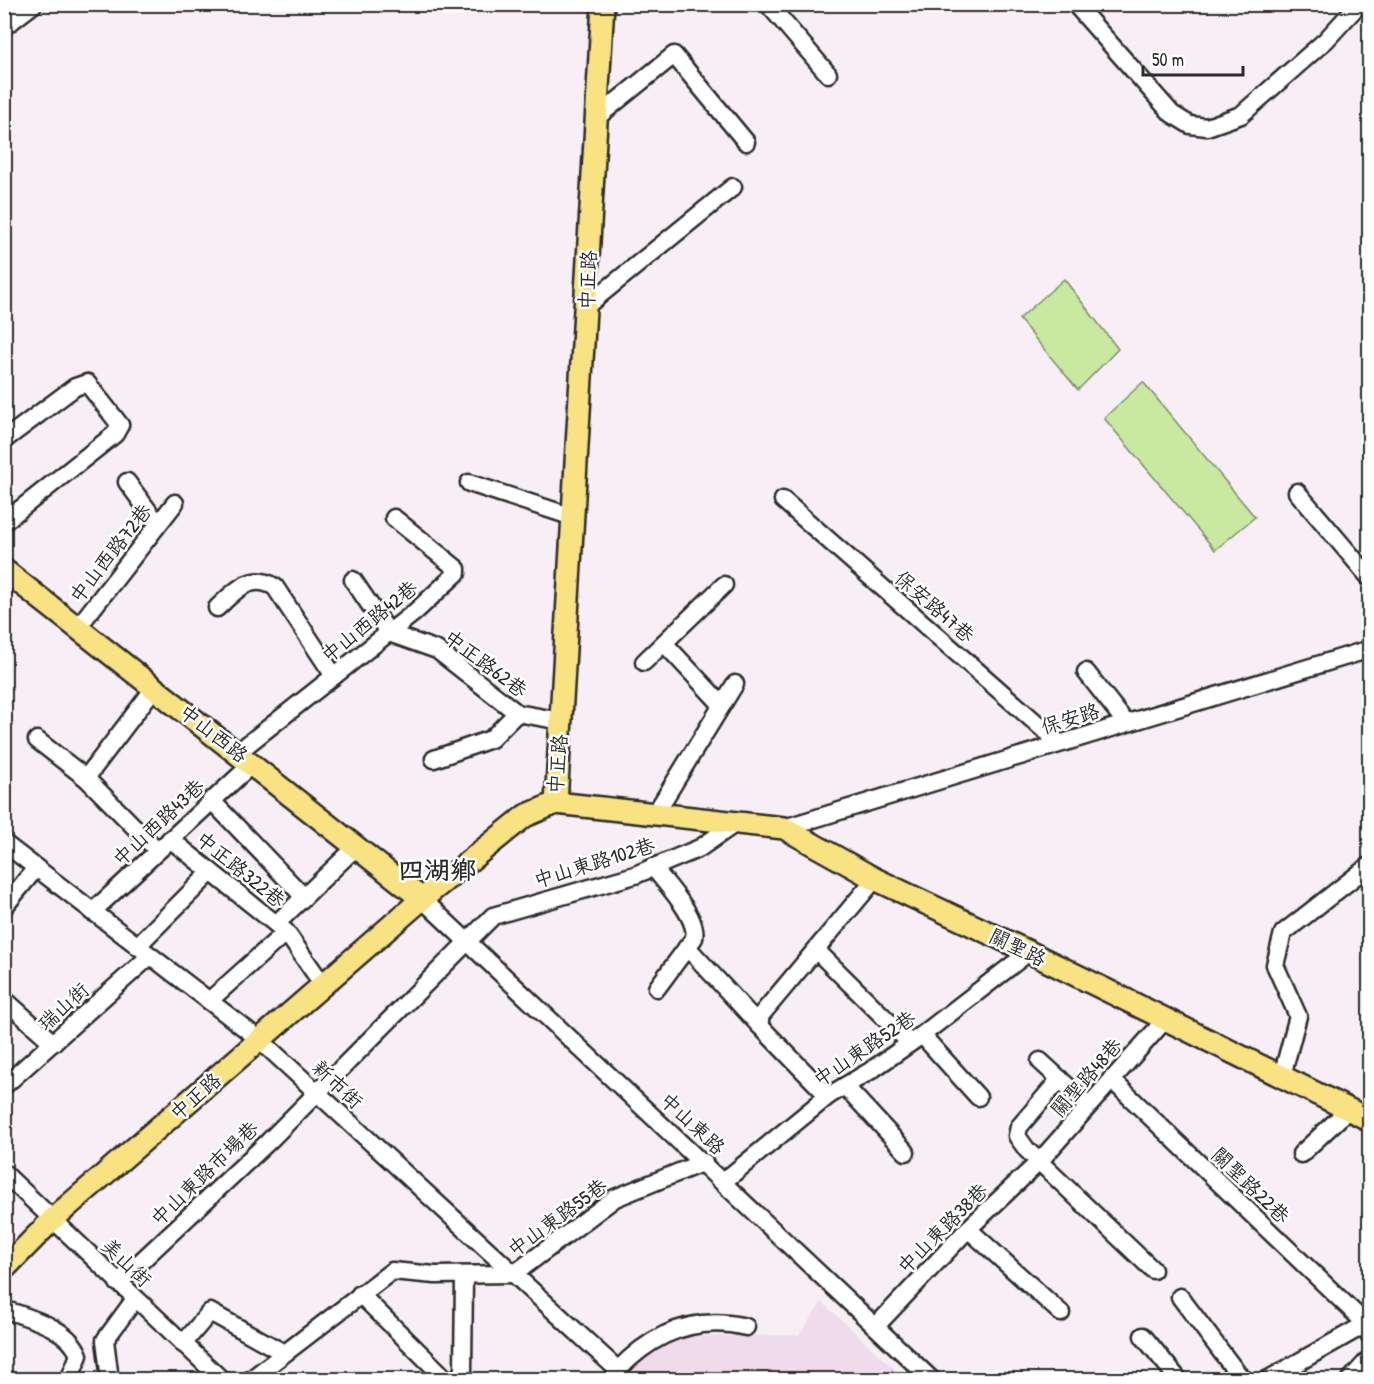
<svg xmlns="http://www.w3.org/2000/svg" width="1374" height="1384" font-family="'Patrick Hand','LXGW WenKai TC',sans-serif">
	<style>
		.built { fill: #efdbeb }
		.green { fill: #c9e9a1; stroke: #7a8a66; stroke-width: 1.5 }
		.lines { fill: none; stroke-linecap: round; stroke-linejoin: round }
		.minor-casing { stroke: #2b2b2b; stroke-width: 21 }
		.major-casing { stroke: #2b2b2b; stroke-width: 26 }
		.minor { stroke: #fff; stroke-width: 16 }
		.major { stroke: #f8e281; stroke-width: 21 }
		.labels { text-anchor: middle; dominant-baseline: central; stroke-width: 5; stroke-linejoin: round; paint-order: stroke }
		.street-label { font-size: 20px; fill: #2b2b2b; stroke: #fff }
		.district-label { font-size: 26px; font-weight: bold; fill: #2b2b2b; stroke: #fff }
	</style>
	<rect width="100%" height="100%" fill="#f8eff6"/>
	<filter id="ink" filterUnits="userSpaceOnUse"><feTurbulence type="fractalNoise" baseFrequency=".0167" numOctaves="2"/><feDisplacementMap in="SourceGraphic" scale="12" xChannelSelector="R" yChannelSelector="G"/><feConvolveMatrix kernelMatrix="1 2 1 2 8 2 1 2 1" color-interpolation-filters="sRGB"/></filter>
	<g filter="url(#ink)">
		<!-- built -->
		<path class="built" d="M822 1302 905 1379 628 1380 640 1362 667 1337 799 1335Z"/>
		<!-- green -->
		<g class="green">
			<path d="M1064 279 1118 349 1078 390 1019 319Z"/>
			<path d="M1143 382 1255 517 1215 550 1104 418Z"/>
		</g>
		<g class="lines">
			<!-- minor casing -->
			<g class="minor-casing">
				<g id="minor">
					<path d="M768 4 828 74"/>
					<path d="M1075 4 1172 114 1190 125 1207 127 1241 115 1326 40 1359 4"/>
					<path d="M4 27 34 4"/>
					<path d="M596 118 674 55 746 142"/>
					<path d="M585 307 733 187"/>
					<path d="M4 440 75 387 87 383 120 425 115 434 4 522"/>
					<path d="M127 482 158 524"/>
					<path d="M469 483 573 517"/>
					<path d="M1297 492 1370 578"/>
					<path d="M783 500 1059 743"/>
					<path d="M353 580 389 633 437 650 517 713 561 721"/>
					<path d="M217 608C235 591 251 572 275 587L334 676"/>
					<path d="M78 627 175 503"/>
					<path d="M664 643 722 705"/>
					<path d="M644 662 724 585"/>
					<path d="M1086 672 1126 723"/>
					<path d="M37 740 86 778 157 850"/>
					<path d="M238 752 415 612 457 573V569L394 518"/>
					<path d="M434 759 491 739 517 713"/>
					<path d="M86 778 155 687"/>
					<path d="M211 800 304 897"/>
					<path d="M655 814 735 684"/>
					<path d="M784 828 1370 649"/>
					<path d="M170 839 286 932 209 1001"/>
					<path d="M4 843 260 1040 618 1370 612 1380"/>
					<path d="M653 867C666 884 699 918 694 938L657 988"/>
					<path d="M422 899 932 1380"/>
					<path d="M4 907 36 868"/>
					<path d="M92 912 253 763"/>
					<path d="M276 924 357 846"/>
					<path d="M286 932 323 985"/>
					<path d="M137 946 211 872"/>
					<path d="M687 947 759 1025"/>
					<path d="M817 951 910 1043"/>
					<path d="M4 999 53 1043"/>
					<path d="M922 1035 978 1097"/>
					<path d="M1040 1061 1088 1105"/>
					<path d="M1282 1076 1298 1016 1275 965 1283 933 1370 865"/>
					<path d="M1060 1079 1019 1127 1017 1136 1027 1150 1153 1270"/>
					<path d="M1111 1079 1363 1321 1370 1336"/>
					<path d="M4 1086 150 956"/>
					<path d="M845 1086 906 1152"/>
					<path d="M828 1096 759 1025 761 1015 875 879"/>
					<path d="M1301 1154 1348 1110"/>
					<path d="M4 1173 222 1380"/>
					<path d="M724 1181 828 1096 870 1071 922 1035 1029 952"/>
					<path d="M968 1229 1061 1313"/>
					<path d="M118 1283 269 1141 493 916 635 875 700 848 736 823"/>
					<path d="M360 1294 447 1380"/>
					<path d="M1180 1297 1238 1374 1245 1380"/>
					<path d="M4 1309C31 1319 68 1327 79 1355L69 1380"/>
					<path d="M876 1326 968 1229 1039 1162 1164 1021"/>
					<path d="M1143 1336 1179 1380"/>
					<path d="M183 1344 210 1312 284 1353"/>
					<path d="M618 1370C653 1333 695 1315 746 1327"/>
					<path d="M110 1380 105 1340 135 1299"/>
					<path d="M250 1380 392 1271 435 1275 514 1274 615 1198 704 1162"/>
					<path d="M455 1380 463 1372 464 1275"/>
					<path d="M1267 1380 1364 1325"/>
					<path d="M1350 1380 1370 1358"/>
				</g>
			</g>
			<!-- major casing -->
			<g class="major-casing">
				<g id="major">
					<path d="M4 570 422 899"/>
					<path d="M556 803 603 4"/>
					<path d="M4 1269 53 1219 422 899 525 816 556 803 784 828 875 879 1029 952 1370 1120"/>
				</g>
			</g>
			<!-- minor -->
			<use href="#minor" class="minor"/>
			<!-- major -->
			<use href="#major" class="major"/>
		</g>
	</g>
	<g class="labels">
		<!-- street labels -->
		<g class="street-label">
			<text transform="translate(587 280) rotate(-87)">中正路</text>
			<text transform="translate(110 553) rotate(-52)">中山西路72巷</text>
			<text transform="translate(935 606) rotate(41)">保安路47巷</text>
			<text transform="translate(369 621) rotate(-39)">中山西路42巷</text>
			<text transform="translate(486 663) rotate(37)">中正路62巷</text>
			<text transform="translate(1070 718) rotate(-17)">保安路</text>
			<text transform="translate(214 733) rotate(38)">中山西路</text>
			<text transform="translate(557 764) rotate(-85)">中正路</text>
			<text transform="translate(158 822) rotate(-43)">中山西路43巷</text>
			<text transform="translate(594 862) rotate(-17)">中山東路102巷</text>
			<text transform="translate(241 869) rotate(39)">中正路322巷</text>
			<text transform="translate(1018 947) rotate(26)">關聖路</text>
			<text transform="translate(63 1006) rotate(-42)">瑞山街</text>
			<text transform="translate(864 1048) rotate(-34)">中山東路52巷</text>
			<text transform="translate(1086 1077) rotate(-49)">關聖路48巷</text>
			<text transform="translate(338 1084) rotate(43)">新市街</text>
			<text transform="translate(195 1096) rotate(-41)">中正路</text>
			<text transform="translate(693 1123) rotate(43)">中山東路</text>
			<text transform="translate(204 1173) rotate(-44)">中山東路市場巷</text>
			<text transform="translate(1251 1185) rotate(44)">關聖路22巷</text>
			<text transform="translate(557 1217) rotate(-36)">中山東路55巷</text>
			<text transform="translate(942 1228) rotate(-45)">中山東路38巷</text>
			<text transform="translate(127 1262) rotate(44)">美山街</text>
		</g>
		<!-- district labels -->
		<g class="district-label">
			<text x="437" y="869">四湖鄉</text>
		</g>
	</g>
	<!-- margin -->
	<rect width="1374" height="1384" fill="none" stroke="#fff" stroke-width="24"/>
	<rect x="12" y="12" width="1350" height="1360" fill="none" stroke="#2b2b2b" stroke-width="2" filter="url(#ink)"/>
	<!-- scale -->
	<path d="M1143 66v9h100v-9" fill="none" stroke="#2b2b2b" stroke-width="3"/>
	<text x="1152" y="66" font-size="18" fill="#2b2b2b" stroke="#ffffff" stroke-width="4.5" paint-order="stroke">50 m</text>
</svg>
